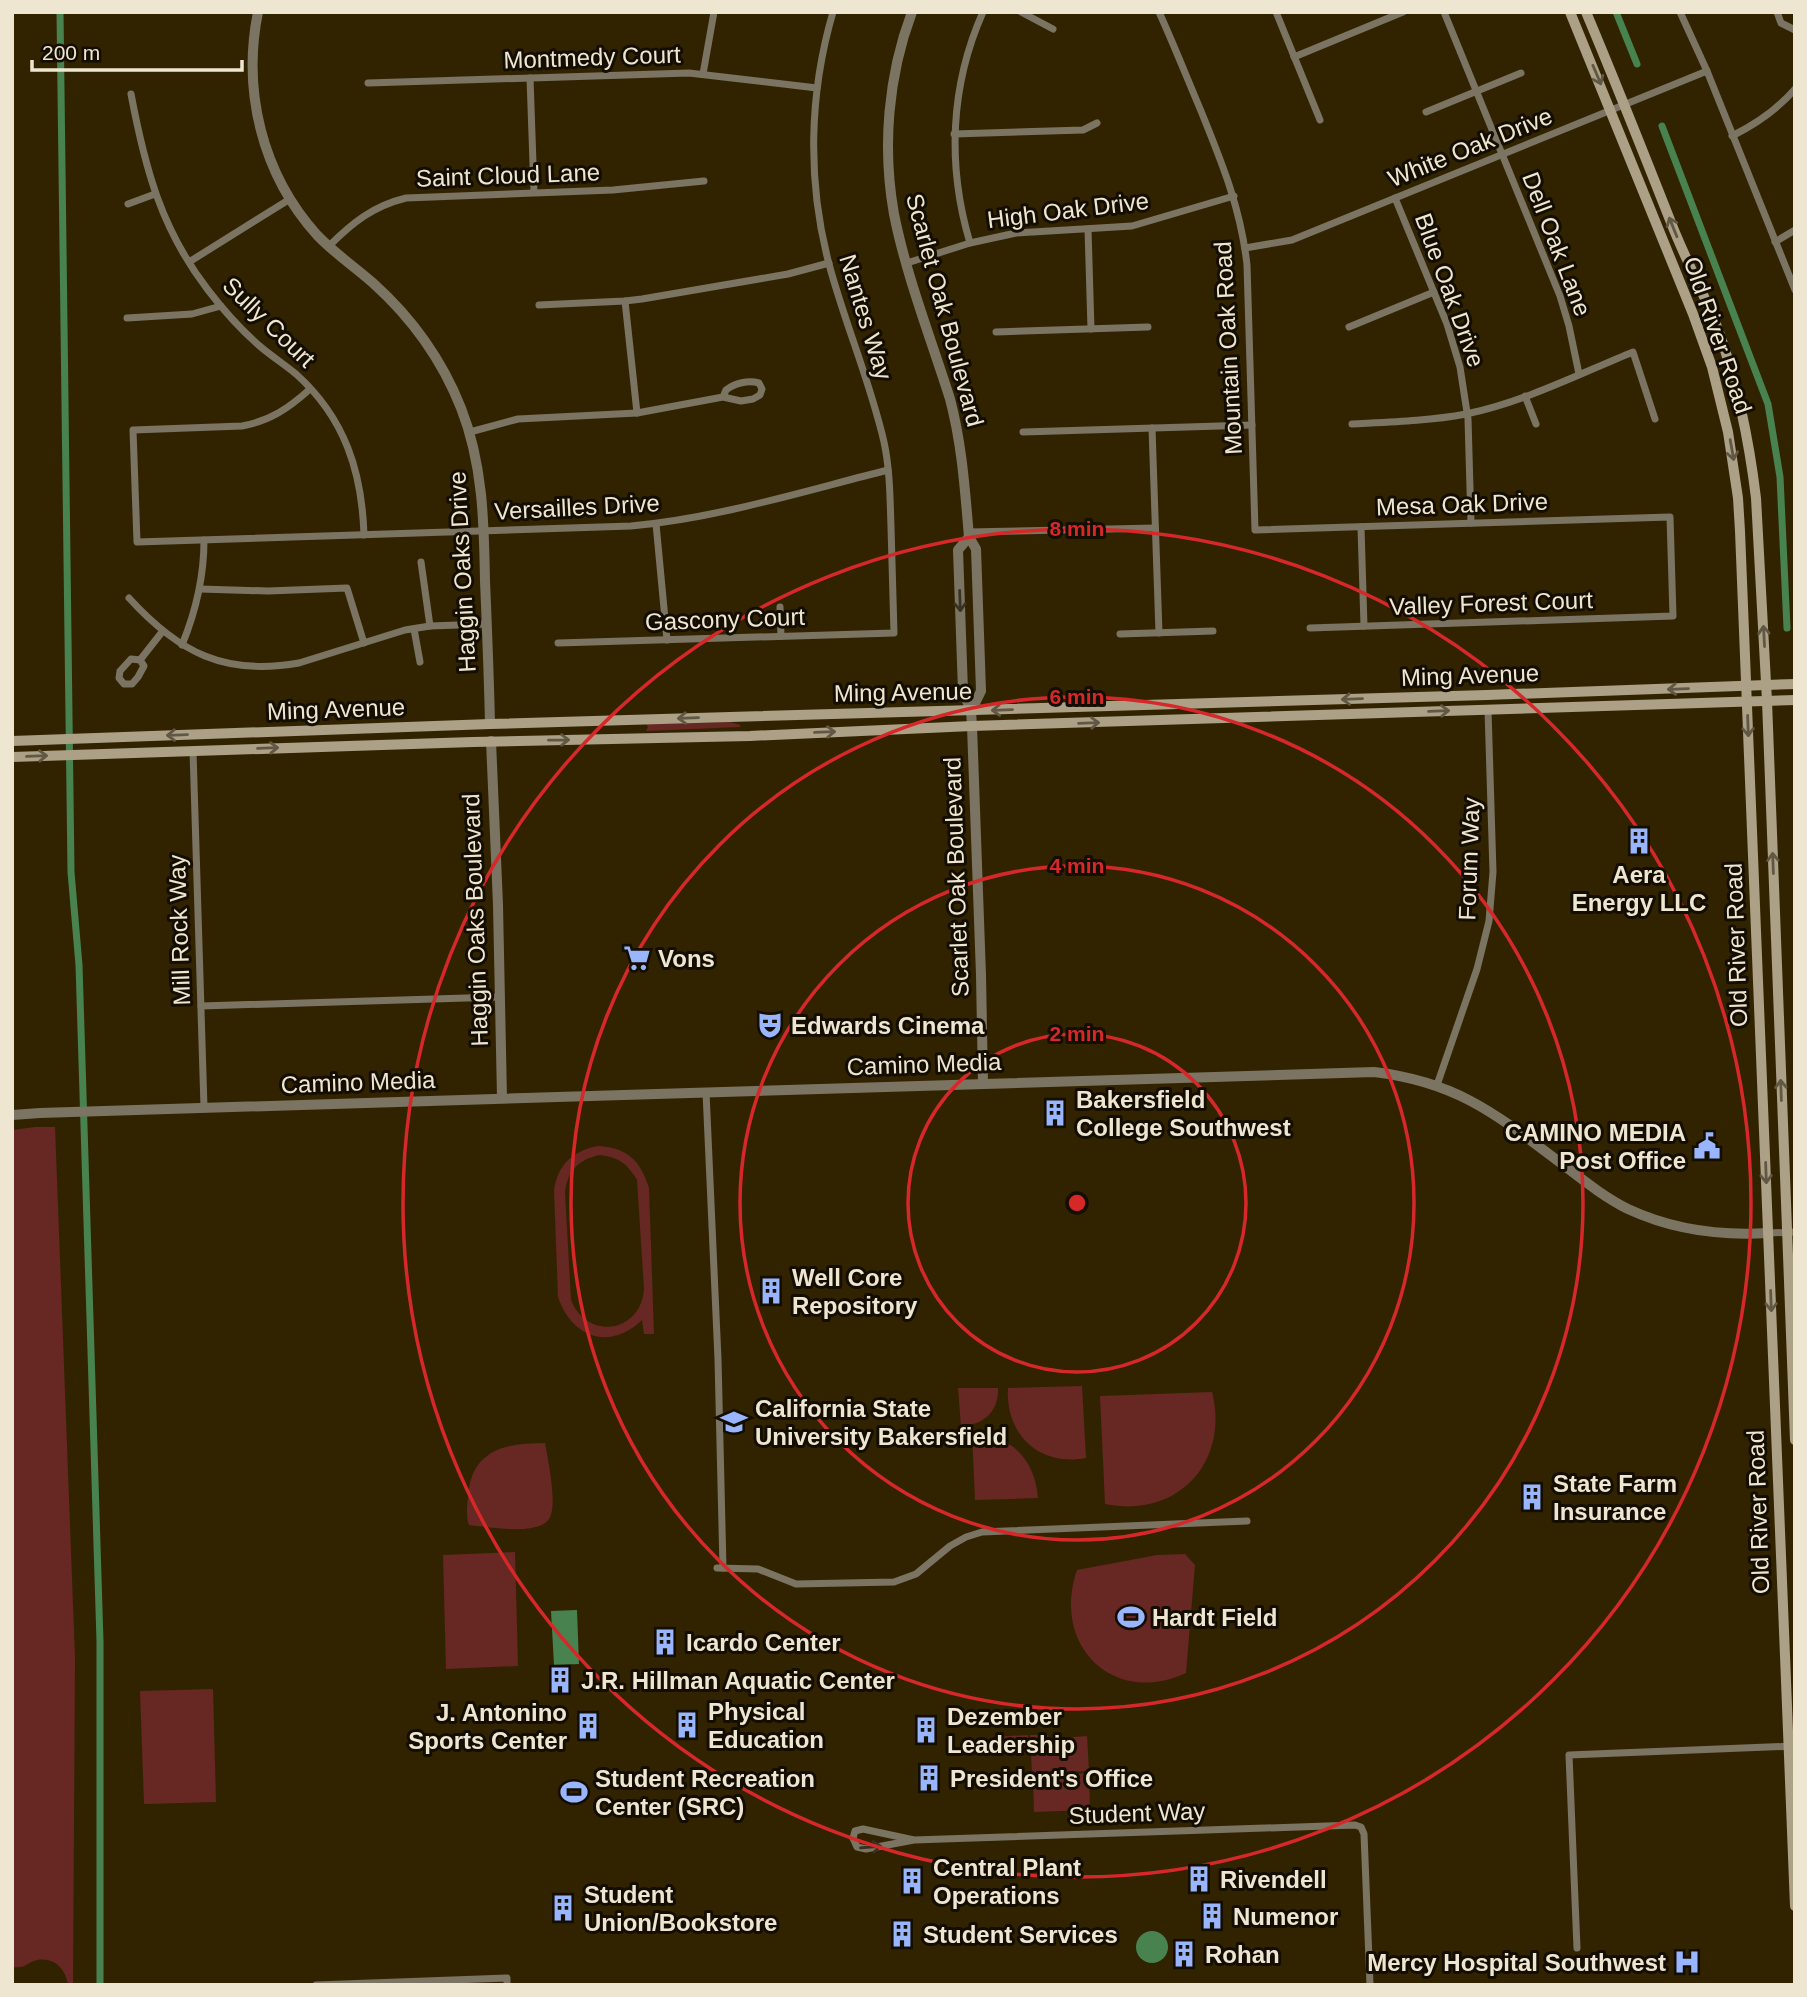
<svg xmlns="http://www.w3.org/2000/svg" width="1807" height="1997" font-family="Helvetica,sans-serif">
	<style>
		.green { fill: #672723; fill-rule: evenodd }
		.water { fill: #48824f }
		.lines { fill: none; stroke-linecap: round; stroke-linejoin: round }
		.canal { stroke: #48824f; stroke-width: 7 }
		.minor { stroke: #7b7463; stroke-width: 7 }
		.tertiary { stroke: #7b7463; stroke-width: 10 }
		.secondary { stroke: #aca086; stroke-width: 10 }
		.oneway { stroke: #605744 }
		.oneway2 { stroke: #383224 }
		.ring { fill: none; stroke: #d62828; stroke-width: 3.5 }
		.labels { text-anchor: middle; dominant-baseline: central; stroke-width: 6; stroke-linejoin: round; paint-order: stroke }
		.street-label { font-size: 24px; fill: #efe6d1; stroke: #140e02 }
		.poi-label { font-size: 24px; font-weight: bold; fill: #efe6d1; stroke: #140e02; text-anchor: start }
		.centre { fill: #d62828; stroke: #140e02; stroke-width: 3.5 }
		.ring-label { font-size: 21px; text-anchor: middle; font-weight: bold; fill: #d62828; stroke: #140e02; stroke-width: 6; stroke-linejoin: round; paint-order: stroke }
	</style>
	<rect width="100%" height="100%" fill="#322300"/>
	<!-- green -->
	<g class="green">
		<path d="M730 722 740 725V727L646 731 648 727 646 724Z"/>
		<path d="M35 1127H55L75 1658 73 1985H68C66 1968 52 1955 34 1961 23 1965 27 1968 12 1967V1130Z"/>
		<path d="M598 1146C629 1148 640 1161 649 1188L654 1334H644L642 1320C610 1351 572 1338 558 1297L554 1190C558 1165 572 1151 598 1146ZM600 1155C618 1157 628 1164 637 1180L644 1289C641 1333 587 1341 571 1300L565 1193C567 1171 579 1159 600 1155Z"/>
		<path d="M1082 1386 1086 1458C1039 1467 1005 1434 1008 1388Z"/>
		<path d="M958 1388H998C999 1411 984 1425 961 1426Z"/>
		<path d="M1212 1392C1230 1463 1176 1519 1105 1504L1100 1396Z"/>
		<path d="M972 1433C1012 1435 1035 1460 1038 1498L975 1500Z"/>
		<path d="M545 1443C548 1460 558 1506 549 1519 538 1536 487 1527 469 1525 466 1517 467 1506 468 1497 471 1450 505 1443 545 1443Z"/>
		<path d="M515 1552 518 1666 446 1669 443 1555Z"/>
		<path d="M1185 1554 1195 1565 1186 1673C1113 1707 1051 1645 1077 1570L1157 1555Z"/>
		<path d="M213 1689 216 1802 144 1804 140 1691Z"/>
		<path d="M1028 1735 1029 1753 992 1755 991 1737Z"/>
		<path d="M1030 1735H1048L1049 1739 1087 1736 1089 1771 1032 1773Z"/>
		<path d="M1089 1773 1090 1810 1034 1812 1033 1777Z"/>
	</g>
	<!-- water -->
	<g class="water">
		<path d="M577 1610 579 1664 554 1665 551 1611Z"/>
		<circle cx="1152" cy="1947" r="16"/>
	</g>
	<g class="lines">
		<!-- canal -->
		<g class="canal">
			<path d="M60 12 71 872 79 965 100 1641V1985"/>
			<path d="M1616 12 1637 64"/>
			<path d="M1662 126 1768 404 1780 477 1787 628"/>
		</g>
		<!-- minor -->
		<g class="minor">
			<path d="M1021 12 1053 29"/>
			<path d="M1159 12C1174 45 1187 78 1201 111 1222 163 1241 209 1247 265L1255 530 1670 517 1673 616 1310 628"/>
			<path d="M1276 12 1320 120"/>
			<path d="M1444 12 1560 296 1569 326 1579 374"/>
			<path d="M1680 12 1707 71 1795 290"/>
			<path d="M1777 12 1781 23 1795 30"/>
			<path d="M1294 57 1403 12"/>
			<path d="M703 74 714 12"/>
			<path d="M530 78 534 192"/>
			<path d="M368 83 689 73 817 88"/>
			<path d="M131 94C145 168 161 229 208 290 224 311 242 331 262 348 273 357 285 365 296 374 345 418 362 472 364 535"/>
			<path d="M1426 112 1521 73"/>
			<path d="M954 134 1083 130 1097 123"/>
			<path d="M1732 136C1756 124 1777 110 1795 89"/>
			<path d="M1395 198 1447 324 1460 367 1468 419 1471 523"/>
			<path d="M128 204 155 194"/>
			<path d="M1088 229 1091 329"/>
			<path d="M1775 242 1795 230"/>
			<path d="M970 243C947 166 950 86 983 12"/>
			<path d="M329 246C352 223 373 206 406 198L613 190 704 181"/>
			<path d="M1245 248 1292 240 1707 71"/>
			<path d="M189 262 290 199"/>
			<path d="M907 263 970 243 1016 233 1132 226 1234 196"/>
			<path d="M625 301 637 413"/>
			<path d="M539 305 625 301 642 299 788 274 829 263"/>
			<path d="M127 318 192 314 221 306"/>
			<path d="M1349 327 1434 292"/>
			<path d="M996 332 1148 327"/>
			<path d="M310 389C289 408 270 421 242 426L133 430 137 542 631 526C718 518 804 491 888 470"/>
			<path d="M1525 396 1536 424"/>
			<path d="M1352 424C1391 422 1428 421 1466 414 1524 402 1579 374 1633 352L1655 419"/>
			<path d="M1152 428 1159 633"/>
			<path d="M470 432 518 419 637 413 723 397 741 401 753 399 760 395 762 389 759 383C748 380 735 383 726 390L723 397"/>
			<path d="M1023 432 1252 425"/>
			<path d="M656 524 667 640"/>
			<path d="M1361 527 1364 626"/>
			<path d="M968 532 1155 528"/>
			<path d="M421 562 430 626"/>
			<path d="M200 589 268 591 347 588 364 643"/>
			<path d="M129 598C179 653 225 676 299 663L405 630 430 626 487 624"/>
			<path d="M780 607 781 636"/>
			<path d="M414 629 420 662"/>
			<path d="M1120 634 1213 631"/>
			<path d="M558 643 894 633C893 597 892 562 891 527 890 498 890 470 884 442 870 381 845 324 829 264 807 181 809 94 833 12"/>
			<path d="M182 645C196 611 204 577 204 540"/>
			<path d="M140 660 144 666 138 677 132 684H124L119 678 120 671 131 659 140 660 162 632"/>
			<path d="M193 751 204 1107"/>
			<path d="M201 1006 499 997"/>
			<path d="M1437 1085 1477 969 1489 921 1493 872 1488 710"/>
			<path d="M706 1092 718 1359 723 1568"/>
			<path d="M1768 1233 1795 1232"/>
			<path d="M717 1568 758 1569 796 1584 894 1582 916 1574 950 1546 966 1537 982 1532 1247 1521"/>
			<path d="M914 1840 863 1829 855 1831 853 1838 857 1847 866 1849 914 1840 1355 1825 1361 1827 1364 1834 1370 1985"/>
			<path d="M1577 1948 1569 1755 1795 1746"/>
			<path d="M316 1985 507 1978V1985"/>
		</g>
		<!-- tertiary -->
		<g class="tertiary">
			<path d="M258 12C242 91 262 174 317 235 334 253 355 267 373 283 412 318 442 360 461 408 483 464 484 522 485 581 487 629 489 676 490 724"/>
			<path d="M912 12C888 76 882 147 894 214 906 275 931 339 950 399 962 444 965 490 969 537L976 549 981 691 971 711"/>
			<path d="M969 537 958 550 963 691 971 711 972 726 981 975 983 1083"/>
			<path d="M491 741 498 905 502 1098"/>
			<path d="M12 1115 40 1113 1374 1072C1458 1082 1497 1115 1562 1164 1583 1180 1604 1197 1628 1209 1673 1230 1719 1236 1768 1233"/>
		</g>
		<!-- secondary -->
		<g class="secondary">
			<path d="M1570 12 1693 314 1712 367 1728 432 1738 498 1740 531 1795 1906"/>
			<path d="M1586 12C1616 83 1644 154 1672 225 1686 261 1705 295 1719 332 1738 386 1749 440 1756 498L1767 701 1795 1440"/>
			<path d="M12 741 490 724 1487 695 1795 684"/>
			<path d="M12 757 473 742 750 736 972 726 1795 700"/>
		</g>
	</g>
	<!-- one-way arrows -->
	<defs><path id="oneway-shaft" d="M-6 0H5M1.5-3L5.5 0L1.5 3" fill="none" stroke-width="1.6" stroke-linecap="round" stroke-linejoin="round" transform="scale(1.75)"/></defs>
	<g class="oneway">
		<use href="#oneway-shaft" transform="translate(1597 75) rotate(67)"/>
		<use href="#oneway-shaft" transform="translate(1673 227) rotate(-112)"/>
		<use href="#oneway-shaft" transform="translate(1732 450) rotate(80)"/>
		<use href="#oneway-shaft" transform="translate(1764 636) rotate(-93)"/>
		<use href="#oneway-shaft" transform="translate(1678 689) rotate(178)"/>
		<use href="#oneway-shaft" transform="translate(1352 699) rotate(178)"/>
		<use href="#oneway-shaft" transform="translate(1002 710) rotate(178)"/>
		<use href="#oneway-shaft" transform="translate(1439 711) rotate(-2)"/>
		<use href="#oneway-shaft" transform="translate(688 718) rotate(178)"/>
		<use href="#oneway-shaft" transform="translate(1089 723) rotate(-2)"/>
		<use href="#oneway-shaft" transform="translate(1748 726) rotate(88)"/>
		<use href="#oneway-shaft" transform="translate(825 732) rotate(-2)"/>
		<use href="#oneway-shaft" transform="translate(177 735) rotate(178)"/>
		<use href="#oneway-shaft" transform="translate(559 740) rotate(-1)"/>
		<use href="#oneway-shaft" transform="translate(268 748) rotate(-2)"/>
		<use href="#oneway-shaft" transform="translate(37 756) rotate(-2)"/>
		<use href="#oneway-shaft" transform="translate(1773 863) rotate(-92)"/>
		<use href="#oneway-shaft" transform="translate(1781 1090) rotate(-92)"/>
		<use href="#oneway-shaft" transform="translate(1766 1173) rotate(88)"/>
		<use href="#oneway-shaft" transform="translate(1771 1301) rotate(88)"/>
	</g>
	<g class="oneway2">
		<use href="#oneway-shaft" transform="translate(960 601) rotate(88)"/>
		<use href="#oneway-shaft" transform="translate(871 1847) rotate(-5)"/>
	</g>
	<!-- distance rings -->
	<g class="ring">
		<circle cx="1077" cy="1203" r="169"/>
		<circle cx="1077" cy="1203" r="337"/>
		<circle cx="1077" cy="1203" r="506"/>
		<circle cx="1077" cy="1203" r="674"/>
	</g>
	<!-- icons -->
	<defs>
		<g id="building-bare" transform="scale(2.1)"><path d="M-4-6H4V6H1V3H-1V6H-4ZM-2.5-4.3h1.7v1.8h-1.7ZM.8-4.3h1.7v1.8H.8ZM-2.5-1h1.7V.8h-1.7ZM.8-1h1.7V.8H.8Z" fill="#98b5fd" stroke="#140e02" stroke-width="2.5" paint-order="stroke"/></g>
		<g id="supermarket-bare" transform="scale(2.1)"><path d="M-6-5.5h2.5l.6 2H6L4.5 2H-2.5L-4.4-4H-6ZM-1.5 3.2a1.3 1.3 0 1 0 .1 0ZM3 3.2a1.3 1.3 0 1 0 .1 0Z" fill="#98b5fd" stroke="#140e02" stroke-width="2.5" paint-order="stroke"/></g>
		<g id="theatre-bare" transform="scale(2.1)"><path d="M-5-5.5Q0-4 5-5.5V0Q5 5 0 6Q-5 5-5 0ZM-3.3-2.5H-1v1.5H-3.3ZM1-2.5H3.3v1.5H1ZM-2.8 1Q0 5.5 2.8 1Z" fill="#98b5fd" stroke="#140e02" stroke-width="2.5" paint-order="stroke"/></g>
		<g id="civic-bare" transform="scale(2.1)"><path d="M-.6-6.5H3V-4.5H.6V-3L4-1V1h2V6H-6V1h2V-1L-.6-3ZM-1.2 2.5V6h2.4V2.5Z" fill="#98b5fd" stroke="#140e02" stroke-width="2.5" paint-order="stroke"/></g>
		<g id="university-bare" transform="scale(2.1)"><path d="M0-5L7-2L0 1L-7-2ZM-4 1L0 2.5L4 1V4Q0 6-4 4Z" fill="#98b5fd" stroke="#140e02" stroke-width="2.5" paint-order="stroke"/></g>
		<g id="stadium-bare" transform="scale(2.1)"><path d="M0-5a6.5 5 0 1 0 0 10a6.5 5 0 1 0 0-10ZM-3.5-1.8h7v3.6h-7Z" fill="#98b5fd" stroke="#140e02" stroke-width="2.5" paint-order="stroke"/></g>
		<g id="hospital-bare" transform="scale(2.1)"><path d="M-5-5h3v3.5h4V-5h3V5h-3V1.5h-4V5h-3Z" fill="#98b5fd" stroke="#140e02" stroke-width="2.5" paint-order="stroke"/></g>
	</defs>
	<g fill-rule="evenodd">
		<use href="#building-bare" x="1639" y="841"/>
		<use href="#supermarket-bare" x="637" y="958"/>
		<use href="#theatre-bare" x="770" y="1025"/>
		<use href="#building-bare" x="1055" y="1113"/>
		<use href="#civic-bare" x="1707" y="1146"/>
		<use href="#building-bare" x="771" y="1291"/>
		<use href="#university-bare" x="734" y="1422"/>
		<use href="#building-bare" x="1532" y="1497"/>
		<use href="#stadium-bare" x="1131" y="1617"/>
		<use href="#building-bare" x="665" y="1642"/>
		<use href="#building-bare" x="560" y="1680"/>
		<use href="#building-bare" x="687" y="1725"/>
		<use href="#building-bare" x="588" y="1726"/>
		<use href="#building-bare" x="926" y="1730"/>
		<use href="#building-bare" x="929" y="1778"/>
		<use href="#stadium-bare" x="574" y="1792"/>
		<use href="#building-bare" x="1199" y="1879"/>
		<use href="#building-bare" x="912" y="1881"/>
		<use href="#building-bare" x="563" y="1908"/>
		<use href="#building-bare" x="1212" y="1916"/>
		<use href="#building-bare" x="902" y="1934"/>
		<use href="#building-bare" x="1184" y="1954"/>
		<use href="#hospital-bare" x="1687" y="1962"/>
	</g>
	<g class="labels">
		<!-- street labels -->
		<g class="street-label">
			<text transform="translate(592 57) rotate(-2)">Montmedy Court</text>
			<text transform="translate(1470 147) rotate(-22)">White Oak Drive</text>
			<text transform="translate(508 175) rotate(-2)">Saint Cloud Lane</text>
			<text transform="translate(1068 210) rotate(-7)">High Oak Drive</text>
			<text transform="translate(1557 244) rotate(69)">Dell Oak Lane</text>
			<text transform="translate(1450 290) rotate(70)">Blue Oak Drive</text>
			<text transform="translate(945 310) rotate(75)">Scarlet Oak Boulevard</text>
			<text transform="translate(866 317) rotate(73)">Nantes Way</text>
			<text transform="translate(269 322) rotate(44)">Sully Court</text>
			<text transform="translate(1718 335) rotate(71)">Old River Road</text>
			<text transform="translate(1228 348) rotate(-93)">Mountain Oak Road</text>
			<text transform="translate(1462 504) rotate(-2)">Mesa Oak Drive</text>
			<text transform="translate(577 507) rotate(-3)">Versailles Drive</text>
			<text transform="translate(462 572) rotate(-93)">Haggin Oaks Drive</text>
			<text transform="translate(1491 603) rotate(-2)">Valley Forest Court</text>
			<text transform="translate(725 619) rotate(-2)">Gascony Court</text>
			<text transform="translate(1470 675) rotate(-2)">Ming Avenue</text>
			<text transform="translate(903 692) rotate(-1)">Ming Avenue</text>
			<text transform="translate(336 709) rotate(-2)">Ming Avenue</text>
			<text transform="translate(1469 859) rotate(-88)">Forum Way</text>
			<text transform="translate(956 877) rotate(-92)">Scarlet Oak Boulevard</text>
			<text transform="translate(475 920) rotate(-92)">Haggin Oaks Boulevard</text>
			<text transform="translate(179 930) rotate(-92)">Mill Rock Way</text>
			<text transform="translate(1736 945) rotate(-92)">Old River Road</text>
			<text transform="translate(924 1064) rotate(-2)">Camino Media</text>
			<text transform="translate(358 1082) rotate(-2)">Camino Media</text>
			<text transform="translate(1758 1512) rotate(-92)">Old River Road</text>
			<text transform="translate(1137 1813) rotate(-2)">Student Way</text>
		</g>
		<!-- poi labels -->
		<g class="poi-label">
			<text x="1639" y="874" text-anchor="middle">Aera<tspan x="1639" dy="28">Energy LLC</tspan></text>
			<text x="658" y="958">Vons</text>
			<text x="791" y="1025">Edwards Cinema</text>
			<text x="1076" y="1099">Bakersfield<tspan x="1076" dy="28">College Southwest</tspan></text>
			<text x="1686" y="1132" text-anchor="end">CAMINO MEDIA<tspan x="1686" dy="28">Post Office</tspan></text>
			<text x="792" y="1277">Well Core<tspan x="792" dy="28">Repository</tspan></text>
			<text x="755" y="1408">California State<tspan x="755" dy="28">University Bakersfield</tspan></text>
			<text x="1553" y="1483">State Farm<tspan x="1553" dy="28">Insurance</tspan></text>
			<text x="1152" y="1617">Hardt Field</text>
			<text x="686" y="1642">Icardo Center</text>
			<text x="581" y="1680">J.R. Hillman Aquatic Center</text>
			<text x="708" y="1711">Physical<tspan x="708" dy="28">Education</tspan></text>
			<text x="567" y="1712" text-anchor="end">J. Antonino<tspan x="567" dy="28">Sports Center</tspan></text>
			<text x="947" y="1716">Dezember<tspan x="947" dy="28">Leadership</tspan></text>
			<text x="595" y="1778">Student Recreation<tspan x="595" dy="28">Center (SRC)</tspan></text>
			<text x="950" y="1778">President's Office</text>
			<text x="933" y="1867">Central Plant<tspan x="933" dy="28">Operations</tspan></text>
			<text x="1220" y="1879">Rivendell</text>
			<text x="584" y="1894">Student<tspan x="584" dy="28">Union/Bookstore</tspan></text>
			<text x="1233" y="1916">Numenor</text>
			<text x="923" y="1934">Student Services</text>
			<text x="1205" y="1954">Rohan</text>
			<text x="1666" y="1962" text-anchor="end">Mercy Hospital Southwest</text>
		</g>
	</g>
	<circle cx="1077" cy="1203" r="10" class="centre"/>
	<g class="ring-label">
		<text x="1077" y="536">8 min</text>
		<text x="1077" y="704">6 min</text>
		<text x="1077" y="873">4 min</text>
		<text x="1077" y="1041">2 min</text>
	</g>
	<!-- border -->
	<rect width="1807" height="1997" fill="none" stroke="#efe6d1" stroke-width="28"/>
	<!-- scale -->
	<path d="M32 60v10h210v-10" fill="none" stroke="#efe6d1" stroke-width="3.5"/>
	<text x="42" y="60" font-size="21" fill="#efe6d1" stroke="#140e02" stroke-width="5" paint-order="stroke">200 m</text>
</svg>
